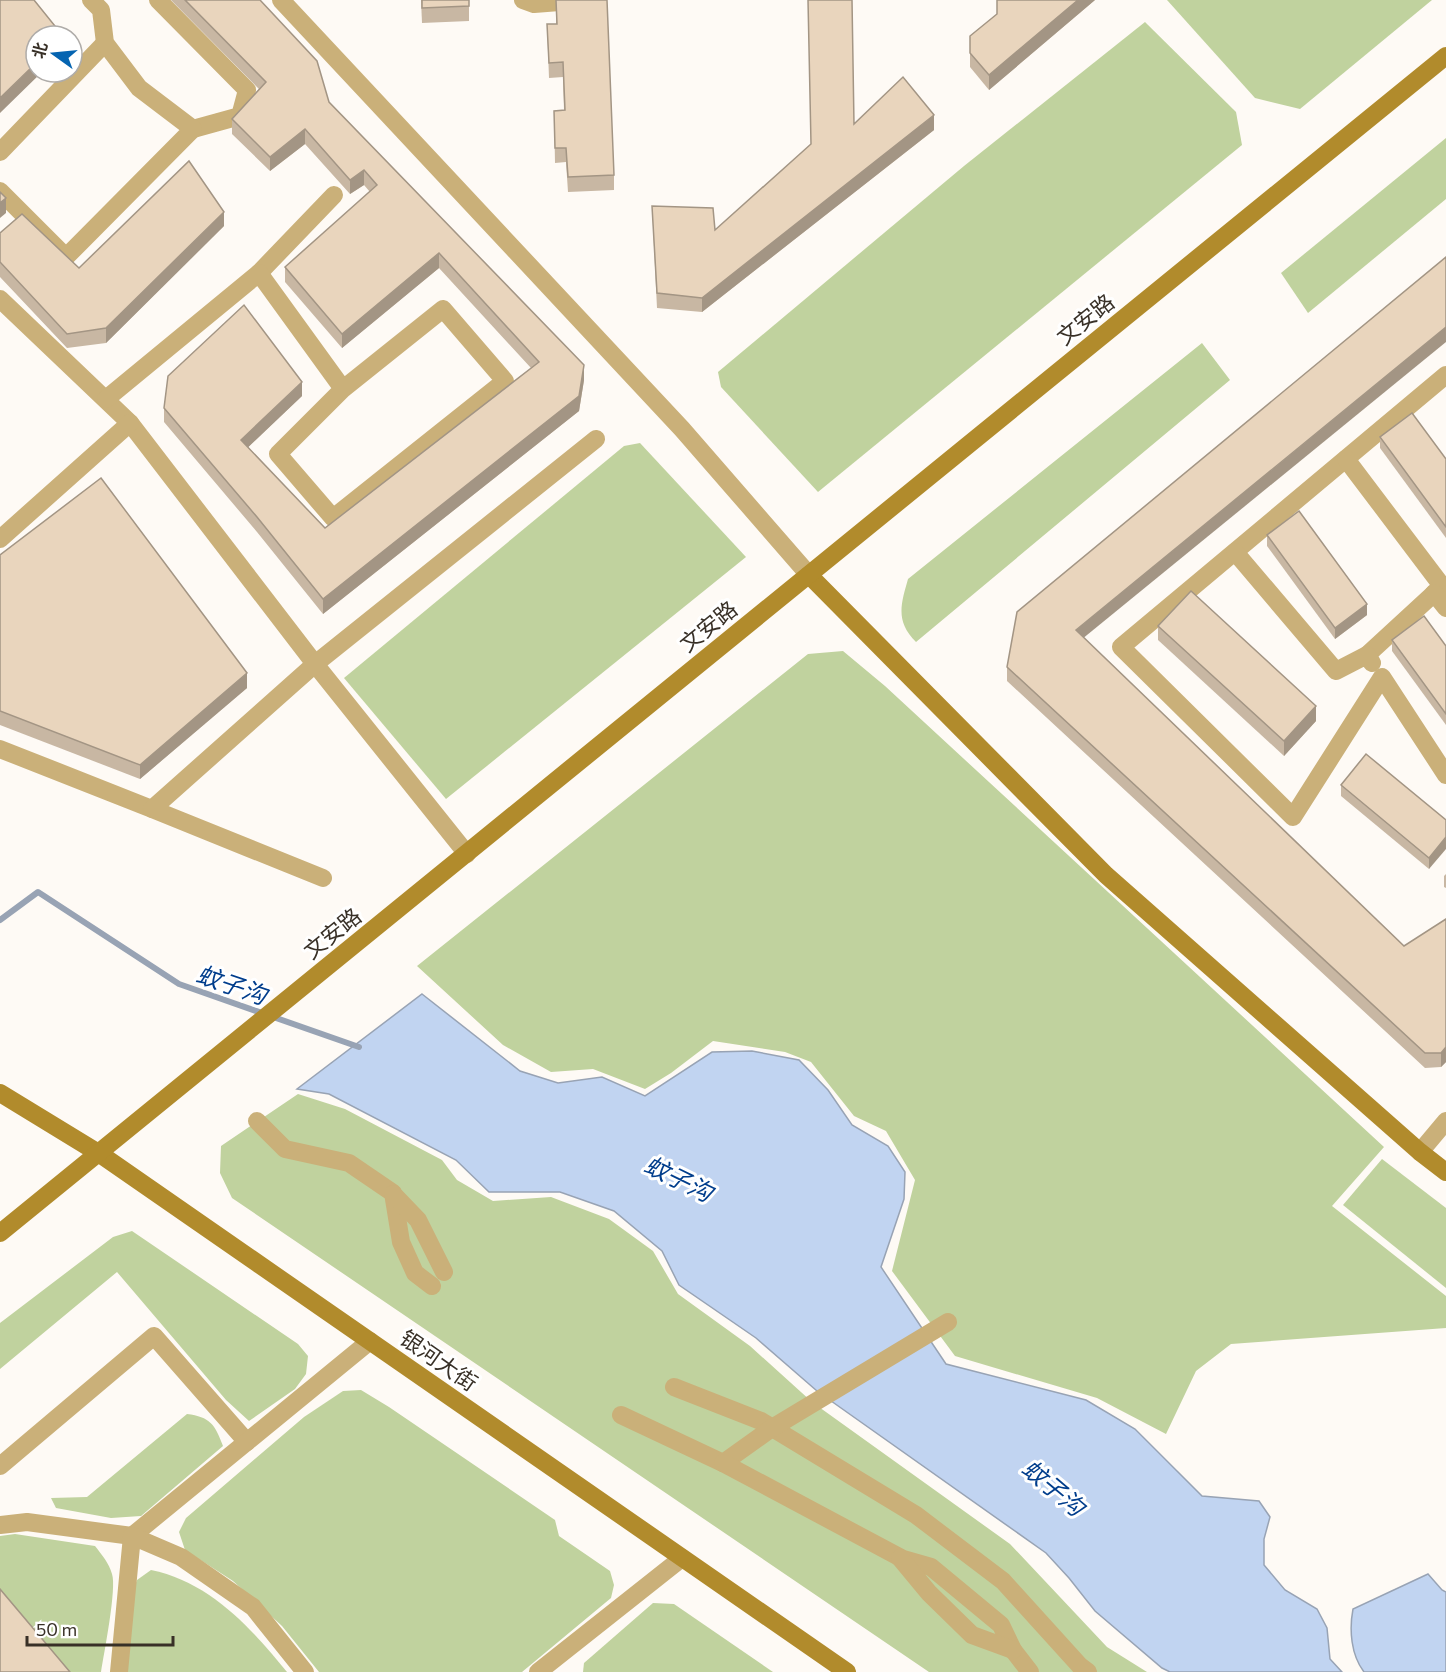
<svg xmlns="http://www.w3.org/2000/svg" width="1446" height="1672" font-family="Commissioner,'Noto Sans SC',sans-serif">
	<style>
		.green { fill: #c0d29e }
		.water { fill: #c1d4f1; stroke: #98a3b4; stroke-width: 1.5 }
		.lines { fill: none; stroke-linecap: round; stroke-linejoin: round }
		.stream { stroke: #98a3b4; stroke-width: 6 }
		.street { stroke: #cab079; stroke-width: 18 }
		.secondary { stroke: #b18b2c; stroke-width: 18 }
		.wall { fill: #c8b7a3 }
		.shaded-wall { fill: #a39584 }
		.building { fill: #e9d5bd; stroke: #a39584; stroke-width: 1.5 }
		.labels { text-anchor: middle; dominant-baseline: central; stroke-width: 6; stroke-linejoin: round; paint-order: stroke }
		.street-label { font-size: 22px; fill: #383027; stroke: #fff }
		.water-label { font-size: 24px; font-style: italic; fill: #003d8c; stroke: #fff }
	</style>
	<rect width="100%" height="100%" fill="#fefaf5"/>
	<!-- green -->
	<g class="green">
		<path d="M1167 0H1432L1300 109 1255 98Z"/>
		<path d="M1145 22 1236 112 1242 145 818 492 721 387 718 372 964 166Z"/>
		<path d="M1446 138V199L1308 313 1281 273Z"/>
		<path d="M1202 343 1230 380 916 642C895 621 901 604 908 579Z"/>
		<path d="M640 443 746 557 446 799 344 678 624 446Z"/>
		<path d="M843 651 885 686 1384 1147 1332 1206 1446 1296V1328L1231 1344 1196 1371 1166 1434 1097 1398 955 1356 892 1271 915 1180 886 1131 854 1116 811 1062 785 1052 713 1041 671 1073 645 1089 593 1069 551 1072 503 1045 417 966 808 654Z"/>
		<path d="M298 1094 345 1109 442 1160 457 1180 493 1201 551 1197 609 1219 653 1251 678 1294 750 1346 812 1402 1010 1544 1107 1647 1147 1672H929L232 1198 220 1173 221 1146Z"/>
		<path d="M1382 1159 1446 1208V1288L1343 1205Z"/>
		<path d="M132 1231 298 1344 308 1356 306 1374 295 1389 249 1421 226 1400 117 1272 0 1369V1323L113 1237Z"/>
		<path d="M361 1390 389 1407 555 1520 559 1536 610 1571 614 1585 611 1598 522 1672H319L282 1626 233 1581 185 1550 179 1532 186 1518 304 1417 343 1391Z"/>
		<path d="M187 1414C210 1417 215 1424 223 1446L141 1516 111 1518 56 1508 51 1498 87 1497Z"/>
		<path d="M15 1534 95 1546C102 1555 109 1563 112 1574 117 1588 104 1653 101 1672H61L0 1598V1536Z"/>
		<path d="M151 1570C210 1582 251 1628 287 1672H125L133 1590 137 1580Z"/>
		<path d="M653 1603 674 1604 773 1672H583L584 1663Z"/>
	</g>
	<!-- water -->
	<g class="water">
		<path d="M422 994 520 1071 558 1083 602 1077 645 1096 712 1052 752 1051 799 1060 828 1090 852 1125 888 1146 905 1172 904 1199 881 1267 946 1364 1086 1400 1135 1429 1202 1496 1259 1501 1270 1517 1264 1539V1565L1285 1590 1317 1609 1327 1628 1330 1659 1342 1672H1170L1162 1668 1095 1611 1069 1578 1046 1553 817 1391 756 1338 679 1285 662 1251 614 1211 560 1192H489L456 1160 329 1094 297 1089Z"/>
		<path d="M1428 1574 1442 1590 1446 1592V1672H1364C1351 1655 1349 1630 1353 1609Z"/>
	</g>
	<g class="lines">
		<!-- stream -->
		<path class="stream" d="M0 920 38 892 179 984 359 1047"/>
		<!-- street -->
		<g class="street">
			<path d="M158 0 247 90 240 116 193 129"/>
			<path d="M281 0 682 429 809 575"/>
			<path d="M523 0 534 4 585 0"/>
			<path d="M0 152 105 43"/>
			<path d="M0 191 66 257 193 129 139 88 105 43 101 10 91 0"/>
			<path d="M259 273 334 195"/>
			<path d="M0 299 130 423 315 664 467 854"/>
			<path d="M1446 375 1121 647 1293 817 1382 677 1446 775"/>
			<path d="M106 399 259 273 343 389 278 454 333 518 505 381 443 309 343 389"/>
			<path d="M1346 459 1442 586 1367 655"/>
			<path d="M0 539 130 423"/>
			<path d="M1235 552 1336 671 1367 655 1372 663"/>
			<path d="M1434 593 1446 608"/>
			<path d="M0 749 152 809"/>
			<path d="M323 878 152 809 315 664 596 439"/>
			<path d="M257 1121 285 1149 349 1163 393 1193 401 1242 415 1273 432 1286"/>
			<path d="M1420 1152 1446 1121"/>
			<path d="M393 1194 418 1220 444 1272"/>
			<path d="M674 1387 761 1421 916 1515 1003 1581 1080 1666 1088 1672"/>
			<path d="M621 1415 723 1463 772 1428 948 1322"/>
			<path d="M723 1463 903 1559 931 1567 1001 1625 1013 1650 1030 1672"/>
			<path d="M0 1466 154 1336 247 1442"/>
			<path d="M0 1525 27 1522 132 1536 370 1341"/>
			<path d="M900 1558 929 1593 972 1635 1013 1650"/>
			<path d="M119 1672 132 1536 181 1557 253 1607 305 1672"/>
			<path d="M538 1672 682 1558"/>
		</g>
		<!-- secondary -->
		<g class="secondary">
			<path d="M809 575 1106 875 1420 1152 1446 1172"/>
			<path d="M0 1093 100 1154 847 1672"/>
			<path d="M0 1233 1446 56"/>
		</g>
	</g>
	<!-- wall -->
	<g class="wall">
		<path d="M171 0H260L329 102 584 380 579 411 323 614 257 532 164 422V408L302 396 248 447 325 528 531 368 439 268 342 348 285 282V267L370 192 364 185 350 194 305 144 270 171 232 134V119L259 89Z"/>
		<path d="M421 0H469V21L422 23Z"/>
		<path d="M556 0 614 175V190L568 192 566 162 555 163 554 111 564 110 563 77 549 78 547 24H556Z"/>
		<path d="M1095 0 989 90 970 67V36L997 14Z"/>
		<path d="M854 124 934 130 702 312 657 308 652 206 715 230Z"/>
		<path d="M224 226 106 343 67 348 0 277V233L79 268Z"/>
		<path d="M1380 437 1446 459V538L1380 448Z"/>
		<path d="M1267 535 1367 615 1335 639 1267 546Z"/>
		<path d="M0 555 247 688 140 779 0 725Z"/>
		<path d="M1158 626 1316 721 1284 756 1158 640Z"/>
		<path d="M1084 638 1404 946 1446 919V1062L1441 1067 1425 1068 1007 681V667Z"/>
		<path d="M1392 640 1446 646V725L1392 651Z"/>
		<path d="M1341 785 1446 820 1429 869 1341 796Z"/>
		<path d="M1446 874V888L1444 887V876Z"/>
	</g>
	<!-- shaded-wall -->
	<g class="shaded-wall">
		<path d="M1078 0H1095L989 90V75Z"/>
		<path d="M36 63V72H42L0 113V98Z"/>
		<path d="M934 115V130L702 312V298Z"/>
		<path d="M305 129V144L270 171V157Z"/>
		<path d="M364 170V185L350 194V180Z"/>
		<path d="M6 198V213L0 218V203Z"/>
		<path d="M224 212V226L106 343V328Z"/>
		<path d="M439 253V268L342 348V334Z"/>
		<path d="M1446 327V342L1076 644V630Z"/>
		<path d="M584 365V380L579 411 323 614V599Z"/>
		<path d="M302 382V396L241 454V440Z"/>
		<path d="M1367 604V615L1335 639V628Z"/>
		<path d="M247 673V688L140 779V765Z"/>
		<path d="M1316 706V721L1284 756V741Z"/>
		<path d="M1446 837V849L1429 869V858Z"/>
		<path d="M1446 1047V1062L1441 1067V1053Z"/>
	</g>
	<!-- building -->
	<g class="building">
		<path d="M0 0H34L63 36H36V63L0 98Z"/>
		<path d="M185 0H260L317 61 329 102 584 365 579 396 323 599 257 517 164 408 168 376 244 305 302 382 241 440 325 528 539 362 439 253 342 334 285 267 377 185 364 170 350 180 305 129 270 157 232 119 266 82Z"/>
		<path d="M422 0H469V6L422 8Z"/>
		<path d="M556 0H607L614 175 568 177 566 148H555L554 111 565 110 563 62 549 63 547 24H557Z"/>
		<path d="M808 0H852L854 124 903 77 934 115 702 298 657 293 652 206 713 208 715 230 811 144Z"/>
		<path d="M997 0H1078L989 75 970 53V36L997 14Z"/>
		<path d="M189 161 224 212 106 328 67 334 0 262V233L22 214 79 268Z"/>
		<path d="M0 192 6 198 0 203Z"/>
		<path d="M1446 257V327L1076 630 1404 946 1446 919V1047L1441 1053H1425L1007 667 1017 612Z"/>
		<path d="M1412 413 1446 459V527L1380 437Z"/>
		<path d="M101 478 247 673 140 765 0 711V555Z"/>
		<path d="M1299 511 1367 604 1335 628 1267 535Z"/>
		<path d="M1191 591 1316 706 1284 741 1158 626Z"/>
		<path d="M1424 616 1446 646V714L1392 640Z"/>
		<path d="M1366 754 1446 820V837L1429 858 1341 785Z"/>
		<path d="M0 1589 70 1672H0Z"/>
	</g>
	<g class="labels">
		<!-- street labels -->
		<g class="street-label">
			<text transform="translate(1085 319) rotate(-39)">文安路</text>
			<text transform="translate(708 626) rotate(-39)">文安路</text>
			<text transform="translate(332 933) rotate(-39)">文安路</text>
			<text transform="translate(439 1360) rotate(35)">银河大街</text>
		</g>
		<!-- water labels -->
		<g class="water-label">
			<text transform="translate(232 984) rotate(19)">蚊子沟</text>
			<text transform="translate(679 1178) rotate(26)">蚊子沟</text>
			<text transform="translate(1054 1487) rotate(40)">蚊子沟</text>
		</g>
	</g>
	<!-- north arrow -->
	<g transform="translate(54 54) rotate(285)"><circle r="28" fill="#ffffff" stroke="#afaca9" stroke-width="1.5"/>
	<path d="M0-4.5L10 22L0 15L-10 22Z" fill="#0564b1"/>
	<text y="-9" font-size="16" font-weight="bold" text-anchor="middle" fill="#383027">北</text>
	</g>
	<!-- scale -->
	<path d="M27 1636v9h146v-9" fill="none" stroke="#383027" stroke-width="3"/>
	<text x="36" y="1636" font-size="18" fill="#383027" stroke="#ffffff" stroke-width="4.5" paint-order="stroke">50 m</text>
</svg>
